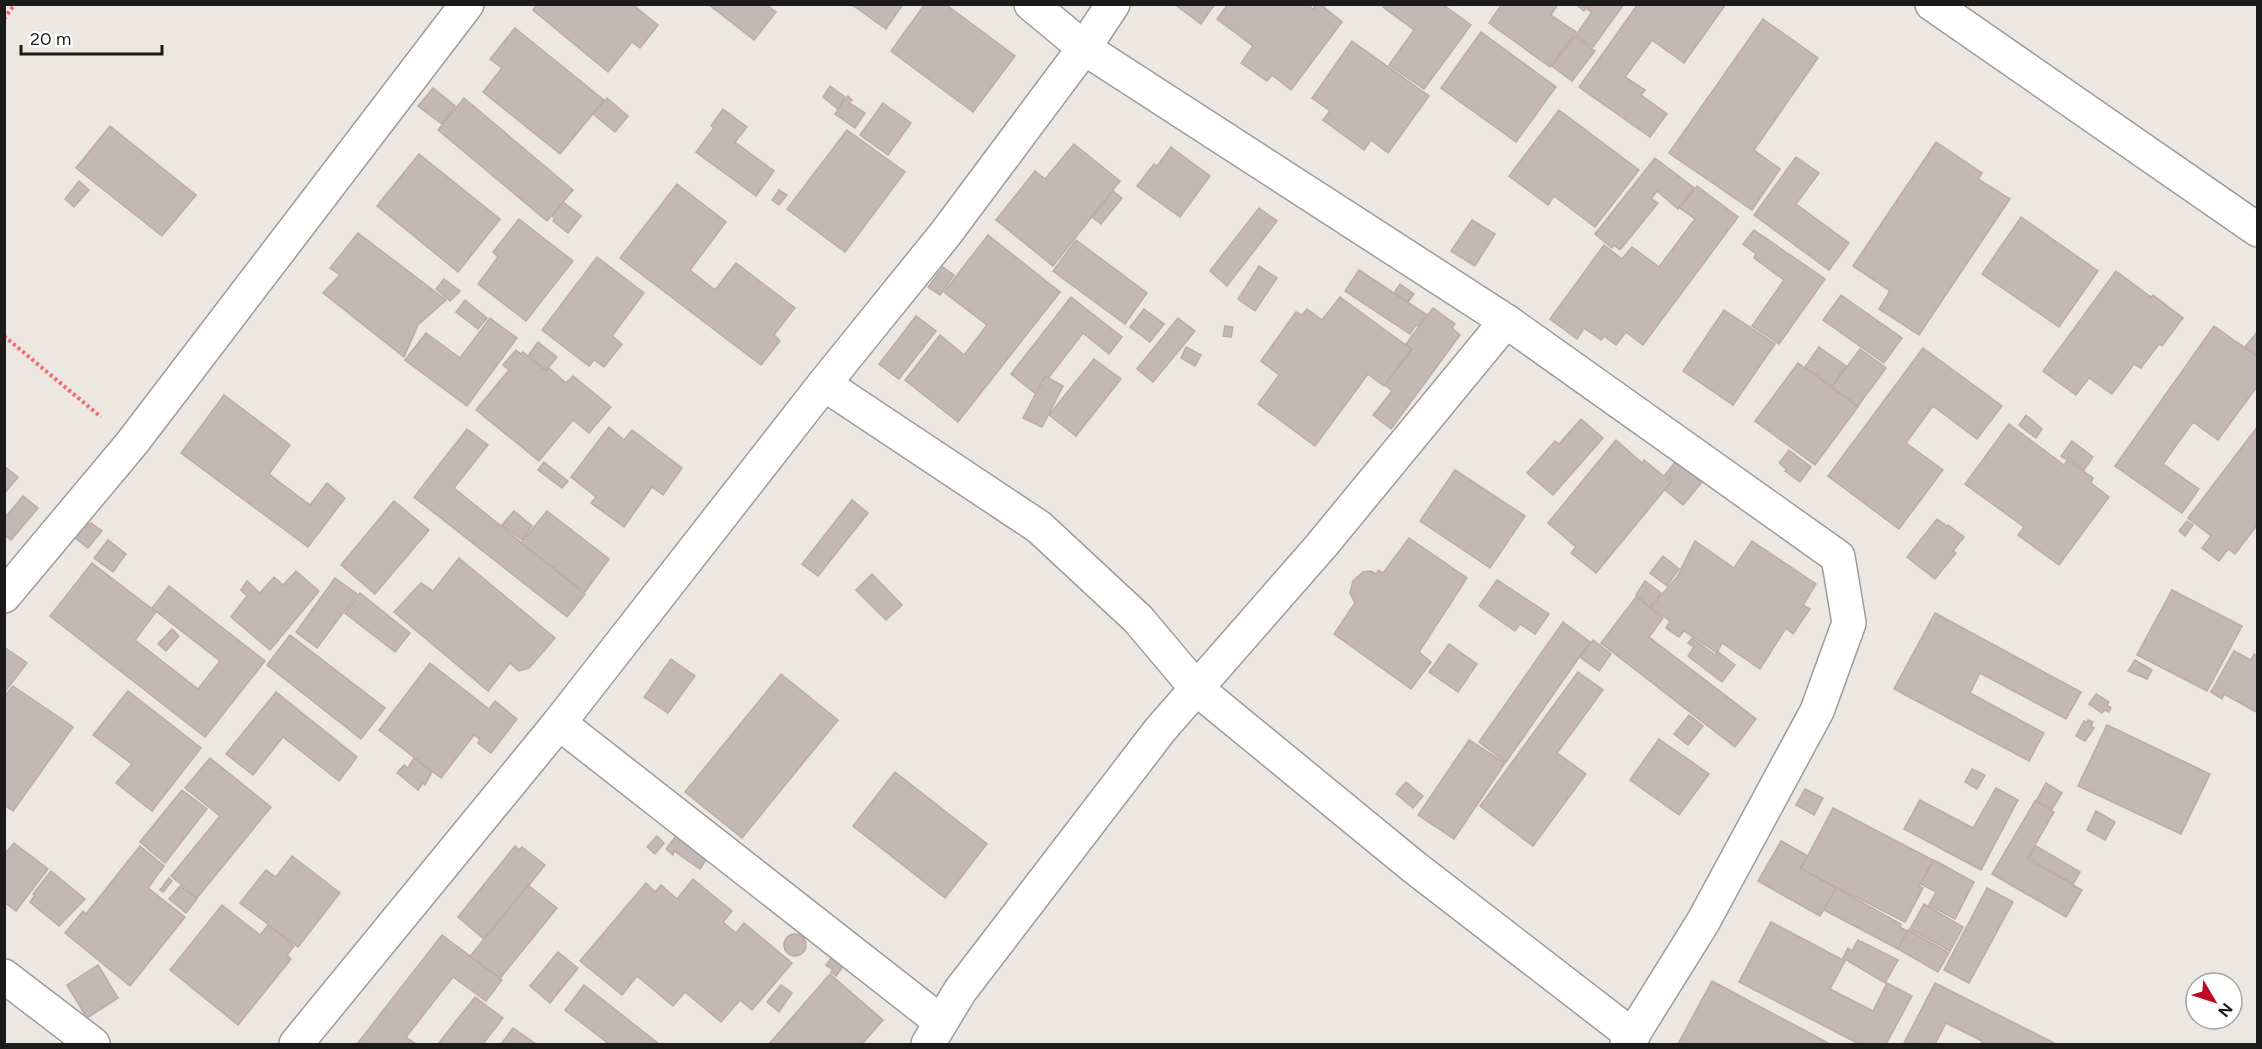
<svg xmlns="http://www.w3.org/2000/svg" width="2262" height="1049" font-family="Figtree,sans-serif">
	<style>
		.building { fill: #c3b8b4; stroke: #bdaba4; stroke-width: 1.5 }
		.lines { fill: none; stroke-linecap: round; stroke-linejoin: round }
		.street-casing { stroke: #9c9c9c; stroke-width: 36 }
		.path { stroke: #f46a70; stroke-width: 4; stroke-dasharray: 3 3; stroke-linecap: butt }
		.street { stroke: #fff; stroke-width: 33 }
	</style>
	<rect width="100%" height="100%" fill="#ece7e1"/>
	<!-- building -->
	<g class="building">
		<path d="M537 4H632L658 25 640 48 632 42 608 72 533 10Z"/>
		<path d="M708 4H770L768 6 776 12 754 40Z"/>
		<path d="M851 4H903L886 29Z"/>
		<path d="M925 4H945L1015 56 973 112 891 51Z"/>
		<path d="M1174 4H1215L1201 24Z"/>
		<path d="M1228 4H1307L1313 9 1316 4H1320L1342 22 1291 90 1272 75 1267 81 1241 63 1253 46 1217 19Z"/>
		<path d="M1385 4H1442L1471 25 1424 89 1389 65 1414 30 1383 7Z"/>
		<path d="M1502 4H1558L1551 15 1576 32 1550 67 1489 23Z"/>
		<path d="M1576 4H1588L1584 11Z"/>
		<path d="M1590 4H1624L1593 47 1576 35 1592 12 1587 9Z"/>
		<path d="M1638 4H1726L1684 63 1652 40 1625 77 1645 90 1641 95 1667 114 1650 137 1579 87Z"/>
		<path d="M1763 19 1818 58 1754 150 1780 169 1752 210 1669 153Z"/>
		<path d="M515 28 604 100 560 154 483 92 502 68 490 59Z"/>
		<path d="M1481 32 1556 87 1516 142 1441 88Z"/>
		<path d="M1575 36 1595 51 1572 81 1552 66Z"/>
		<path d="M1352 41 1429 96 1388 153 1371 140 1364 150 1323 120 1330 111 1312 98Z"/>
		<path d="M830 86 845 97 838 109 823 97Z"/>
		<path d="M433 88 455 106 442 124 418 106Z"/>
		<path d="M848 96 852 100 849 103 865 113 855 128 835 114Z"/>
		<path d="M464 98 573 190 547 221 438 130Z"/>
		<path d="M607 98 628 116 615 132 593 114Z"/>
		<path d="M883 103 911 123 888 155 860 135Z"/>
		<path d="M723 109 747 127 735 142 774 171 756 196 696 152 714 128 711 126Z"/>
		<path d="M1559 110 1639 170 1595 227 1554 196 1548 205 1509 176Z"/>
		<path d="M110 126 196 195 162 236 76 168Z"/>
		<path d="M847 130 905 172 845 252 787 209Z"/>
		<path d="M1936 142 1982 173 1978 179 2010 199 1919 335 1879 309 1890 291 1853 266Z"/>
		<path d="M1074 144 1120 181 1053 266 996 220 1035 171 1045 179Z"/>
		<path d="M1171 147 1210 176 1180 217 1137 186 1154 164 1157 166Z"/>
		<path d="M419 154 500 219 458 272 377 206Z"/>
		<path d="M1796 157 1819 173 1796 204 1849 243 1829 270 1754 215Z"/>
		<path d="M1655 158 1694 188 1678 209 1657 191 1651 199 1658 203 1620 250 1614 245 1612 248 1595 234Z"/>
		<path d="M79 181 89 190 74 207 65 199Z"/>
		<path d="M677 184 726 222 690 270 715 290 736 263 795 308 774 335 780 341 761 365 620 258Z"/>
		<path d="M1697 186 1738 217 1643 345 1626 332 1616 345 1604 336 1601 340 1584 328 1577 339 1550 319 1604 245 1622 259 1632 247 1659 267 1695 219 1680 208Z"/>
		<path d="M779 190 787 195 779 205 772 200Z"/>
		<path d="M1113 191 1122 198 1101 224 1092 217Z"/>
		<path d="M563 202 581 216 568 233 553 221 555 219 552 216Z"/>
		<path d="M1259 208 1277 221 1227 286 1210 271Z"/>
		<path d="M2021 217 2098 271 2059 327 1982 274Z"/>
		<path d="M519 219 573 261 526 321 478 284 498 257 493 252Z"/>
		<path d="M1472 220 1495 234 1475 266 1451 251Z"/>
		<path d="M1754 230 1825 279 1779 344 1752 326 1784 280 1754 258 1756 254 1743 244Z"/>
		<path d="M358 233 446 300 418 325 404 357 323 293 340 275 330 268Z"/>
		<path d="M988 235 1060 292 958 422 905 380 940 335 964 355 987 325 944 292Z"/>
		<path d="M1076 240 1147 293 1125 324 1053 271Z"/>
		<path d="M597 257 644 293 612 336 622 344 604 367 594 360 589 366 542 330Z"/>
		<path d="M1259 266 1277 278 1255 311 1238 299Z"/>
		<path d="M943 267 954 275 940 295 928 287Z"/>
		<path d="M1359 270 1427 315 1419 327 1416 325 1410 334 1345 291Z"/>
		<path d="M2116 271 2151 297 2153 295 2183 318 2162 346 2159 344 2141 368 2134 364 2112 394 2089 378 2076 395 2043 371Z"/>
		<path d="M444 279 460 291 450 301 436 289Z"/>
		<path d="M1400 284 1414 294 1408 302 1394 293Z"/>
		<path d="M1841 295 1902 338 1884 363 1823 320Z"/>
		<path d="M1071 297 1122 337 1109 354 1083 333 1036 394 1011 374Z"/>
		<path d="M1340 297 1411 349 1384 386 1368 374 1315 446 1258 404 1279 375 1261 361 1296 312 1302 315 1307 309 1322 320Z"/>
		<path d="M465 300 487 318 478 329 456 312Z"/>
		<path d="M1433 308 1455 324 1452 328 1460 335 1391 429 1373 415 1392 391 1385 385 1412 349 1406 344Z"/>
		<path d="M1144 309 1164 324 1150 342 1130 327Z"/>
		<path d="M1724 310 1775 344 1733 405 1683 371Z"/>
		<path d="M916 316 936 331 899 379 879 364Z"/>
		<path d="M490 318 517 338 467 406 405 360 426 333 460 358Z"/>
		<path d="M1178 318 1195 331 1153 382 1137 369Z"/>
		<path d="M1225 326 1233 327 1231 337 1223 336Z"/>
		<path d="M2214 326 2258 357V385L2218 440 2193 422 2163 464 2199 489 2182 513 2115 466Z"/>
		<path d="M2257 332 2258 333V356L2245 347Z"/>
		<path d="M538 342 557 357 546 370 528 356Z"/>
		<path d="M1186 347 1201 355 1195 366 1181 358Z"/>
		<path d="M1819 347 1846 366 1832 386 1805 367Z"/>
		<path d="M1923 348 2002 406 1977 439 1933 406 1906 443 1943 470 1899 529 1828 476Z"/>
		<path d="M1860 349 1886 368 1858 406 1832 387Z"/>
		<path d="M516 350 521 354 523 352 546 371 549 368 566 383 573 376 611 407 589 433 573 420 539 461 476 410 509 370 503 365Z"/>
		<path d="M1094 359 1121 379 1076 436 1049 415Z"/>
		<path d="M1798 363 1858 407 1815 465 1755 421Z"/>
		<path d="M1045 376 1063 386 1042 427 1023 418Z"/>
		<path d="M224 395 290 445 269 474 310 505 327 483 345 498 308 547 181 453Z"/>
		<path d="M2026 415 2042 429 2036 438 2019 425Z"/>
		<path d="M1581 419 1603 438 1553 495 1527 473 1555 441 1559 444Z"/>
		<path d="M2009 424 2064 465 2068 460 2093 478 2091 483 2109 497 2059 565 2018 535 2024 527 1965 484Z"/>
		<path d="M2258 426V524L2235 554 2228 549 2219 561 2202 548 2211 536 2188 518Z"/>
		<path d="M609 427 624 440 632 430 682 468 663 495 652 487 624 527 591 503 596 497 571 477Z"/>
		<path d="M467 429 488 445 454 488 585 594 567 617 414 497Z"/>
		<path d="M1616 440 1642 463 1644 460 1671 482 1596 573 1571 553 1576 547 1548 523Z"/>
		<path d="M2072 441 2093 457 2084 470 2068 458 2067 460 2061 456Z"/>
		<path d="M1789 450 1811 467 1800 482 1785 471 1787 470 1779 463Z"/>
		<path d="M1676 461 1702 482 1683 505 1665 490 1672 481 1665 475Z"/>
		<path d="M544 462 568 481 562 488 538 470Z"/>
		<path d="M4 466 18 477 4 494Z"/>
		<path d="M1455 470 1525 516 1490 568 1420 521Z"/>
		<path d="M23 496 38 508 11 540 4 535V519Z"/>
		<path d="M852 500 868 513 818 576 802 564Z"/>
		<path d="M394 501 429 530 375 594 341 565Z"/>
		<path d="M514 511 532 526 522 540 502 525Z"/>
		<path d="M547 511 609 559 585 592 521 543Z"/>
		<path d="M1937 519 1947 526 1948 525 1964 537 1953 551 1956 553 1935 579 1907 557Z"/>
		<path d="M86 521 90 525 91 523 102 531 88 548 74 537Z"/>
		<path d="M2187 521 2193 525 2185 536 2179 531Z"/>
		<path d="M1409 538 1467 578 1419 652 1431 662 1411 689 1334 634 1355 603 1350 593 1353 581 1363 572 1371 571 1376 574 1379 570 1383 573Z"/>
		<path d="M108 540 126 554 113 572 94 558Z"/>
		<path d="M1695 541 1734 568 1752 541 1816 584 1803 605 1810 609 1793 634 1786 628 1760 669 1722 643 1717 653 1684 631 1679 637 1666 628 1670 621 1651 607 1677 577Z"/>
		<path d="M1663 556 1679 569 1667 586 1650 573Z"/>
		<path d="M459 558 555 638 529 668 519 671 510 663 488 691 394 612 421 583 433 591Z"/>
		<path d="M92 563 156 612 135 640 198 689 220 661 152 608 169 586 265 661 205 737 50 616Z"/>
		<path d="M296 571 319 591 270 650 231 617 247 596 241 590 247 581 260 593 274 577 283 585Z"/>
		<path d="M872 574 902 605 886 620 856 590Z"/>
		<path d="M335 578 357 594 317 648 296 632Z"/>
		<path d="M1497 580 1549 614 1535 634 1520 624 1515 631 1479 606Z"/>
		<path d="M1645 581 1661 593 1650 607 1636 595Z"/>
		<path d="M2172 590 2242 626 2207 691 2137 655Z"/>
		<path d="M360 593 410 633 395 652 345 613Z"/>
		<path d="M1636 597 1663 618 1649 637 1756 719 1735 747 1601 643Z"/>
		<path d="M1935 613 2081 692 2066 719 1980 673 1970 693 2044 733 2029 761 1894 689Z"/>
		<path d="M1563 622 1590 642 1506 762 1479 742Z"/>
		<path d="M172 629 179 636 166 651 158 644Z"/>
		<path d="M290 635 385 708 361 739 267 665Z"/>
		<path d="M1692 638 1715 655 1718 652 1735 665 1722 682 1688 656 1694 647 1688 643Z"/>
		<path d="M1593 640 1611 654 1599 671 1580 657Z"/>
		<path d="M1449 644 1477 664 1458 692 1429 672Z"/>
		<path d="M4 647 27 663 4 693Z"/>
		<path d="M2234 651 2251 660 2254 654 2258 656V713L2224 694 2222 699 2211 692Z"/>
		<path d="M671 659 695 676 668 713 644 697Z"/>
		<path d="M2135 660 2152 670 2147 679 2128 671Z"/>
		<path d="M430 663 489 709 495 701 517 719 491 753 478 743 480 739 474 735 441 778 379 730Z"/>
		<path d="M1578 672 1603 690 1557 753 1586 774 1533 846 1480 806Z"/>
		<path d="M781 674 838 720 742 838 685 792Z"/>
		<path d="M13 686 73 727 13 811 4 805V697Z"/>
		<path d="M128 691 201 748 152 811 116 783 132 764 93 735Z"/>
		<path d="M276 692 357 757 339 781 283 737 253 775 226 754Z"/>
		<path d="M2096 694 2109 702 2107 705 2111 708 2109 712 2105 710 2102 713 2089 704Z"/>
		<path d="M1689 715 1703 726 1688 745 1674 734Z"/>
		<path d="M2088 720 2093 722 2091 726 2094 728 2085 741 2076 736 2084 721 2087 723Z"/>
		<path d="M2107 725 2210 774 2181 834 2078 786Z"/>
		<path d="M1659 739 1709 774 1679 815 1630 780Z"/>
		<path d="M1469 740 1505 763 1454 839 1418 815Z"/>
		<path d="M210 758 271 807 197 898 171 876 220 816 185 788Z"/>
		<path d="M414 758 432 772 425 785 423 783 418 790 397 773 404 765 408 768Z"/>
		<path d="M1972 769 1985 775 1977 789 1965 782Z"/>
		<path d="M895 772 987 844 945 898 853 826Z"/>
		<path d="M1406 782 1423 796 1413 808 1396 794Z"/>
		<path d="M2046 783 2062 793 2052 809 2036 801Z"/>
		<path d="M1996 788 2018 800 1981 870 1904 829 1920 800 1973 828Z"/>
		<path d="M1805 789 1823 798 1814 815 1796 805Z"/>
		<path d="M182 790 207 809 165 863 140 842Z"/>
		<path d="M2035 801 2054 812 2027 859 2082 890 2066 917 1992 874Z"/>
		<path d="M1833 808 1933 860 1919 886 1923 888 1905 922 1801 869Z"/>
		<path d="M2096 811 2115 822 2105 840 2087 830Z"/>
		<path d="M657 836 664 843 655 854 647 847Z"/>
		<path d="M676 836 708 857 700 869 674 851 673 855 666 849Z"/>
		<path d="M1781 841 1808 856 1800 868 1836 888 1820 916 1758 881Z"/>
		<path d="M14 843 48 869 16 911 4 902V855Z"/>
		<path d="M140 846 164 866 148 888 185 917 130 986 65 933 83 911 86 914Z"/>
		<path d="M515 846 519 850 522 847 545 865 485 940 458 917Z"/>
		<path d="M2036 846 2080 872 2073 884 2029 858Z"/>
		<path d="M292 856 340 893 298 947 240 903 266 870 276 877Z"/>
		<path d="M1934 860 1974 882 1955 919 1929 905 1936 892 1921 884Z"/>
		<path d="M51 871 85 899 59 926 30 902 35 895 33 894Z"/>
		<path d="M169 878 172 881 163 892 160 890Z"/>
		<path d="M693 879 732 911 723 922 736 933 744 923 792 963 752 1010 740 1000 721 1022 685 992 673 1006 637 976 622 995 580 961 646 883 655 892 661 885 677 899Z"/>
		<path d="M528 885 557 908 497 982 468 959Z"/>
		<path d="M180 886 197 899 186 913 169 899Z"/>
		<path d="M1836 888 1901 924 1900 927 1907 931 1898 949 1824 910Z"/>
		<path d="M1987 888 2013 902 1969 983 1944 970Z"/>
		<path d="M1924 904 1963 927 1950 951 1910 929Z"/>
		<path d="M222 905 260 935 268 925 294 946 287 955 291 959 238 1025 170 970Z"/>
		<path d="M1771 922 1845 961 1830 989 1873 1011 1887 983 1912 996 1886 1044H1859L1739 982Z"/>
		<path d="M1908 930 1949 953 1938 972 1898 949Z"/>
		<circle cx="795" cy="945" r="11"/>
		<path d="M442 935 502 980 486 1001 453 977 406 1037 416 1044H357Z"/>
		<path d="M1858 940 1898 960 1885 983 1843 958 1848 948 1852 951Z"/>
		<path d="M558 952 578 968 550 1003 530 986Z"/>
		<path d="M832 957 844 965 836 976 831 972 833 970 826 965Z"/>
		<path d="M98 965 118 998 87 1018 67 985Z"/>
		<path d="M830 974 883 1020 862 1044H769Z"/>
		<path d="M1712 981 1830 1044H1678Z"/>
		<path d="M1935 983 2056 1044H1981L1982 1041 1946 1023 1935 1044 1904 1043Z"/>
		<path d="M584 985 659 1044H609L565 1010Z"/>
		<path d="M781 985 792 993 779 1012 767 1002Z"/>
		<path d="M475 997 503 1018 483 1044H438Z"/>
		<path d="M513 1028 536 1044H501Z"/>
	</g>
	<g class="lines">
		<!-- street casing -->
		<g class="street-casing">
			<g id="street">
				<path d="M1031 4 1084 48 1506 321 1838 557 1849 623 1817 711 1703 922 1627 1044"/>
				<path d="M1932 4 2258 230"/>
				<path d="M824 384 1039 527 1138 619 1197 689 1414 867 1633 1036"/>
				<path d="M4 596 132 443 467 4"/>
				<path d="M559 723 941 1022"/>
				<path d="M4 976 93 1044"/>
				<path d="M296 1044 559 723 824 384 946 233 1084 48 1113 4"/>
				<path d="M928 1044 960 991 1160 730 1321 546 1506 321"/>
			</g>
		</g>
		<!-- path -->
		<g class="path">
			<path d="M4 19 15 4"/>
			<path d="M4 336 101 417"/>
		</g>
		<!-- street -->
		<use href="#street" class="street"/>
	</g>
	<!-- border -->
	<rect width="2262" height="1049" fill="none" stroke="#1b1b1b" stroke-width="12"/>
	<!-- north arrow -->
	<g transform="translate(2214 1001) rotate(129)"><circle r="28" fill="#ffffff" stroke="#a4a4a4" stroke-width="1.5"/>
	<path d="M0-4.5L10 22L0 15L-10 22Z" fill="#be0722"/>
	<text y="-9" font-size="16" font-weight="bold" text-anchor="middle" fill="#1b1b1b">N</text>
	</g>
	<!-- scale -->
	<path d="M21 45v9h141v-9" fill="none" stroke="#1b1b1b" stroke-width="3"/>
	<text x="30" y="45" font-size="18" fill="#1b1b1b" stroke="#ffffff" stroke-width="4.5" paint-order="stroke">20 m</text>
</svg>
